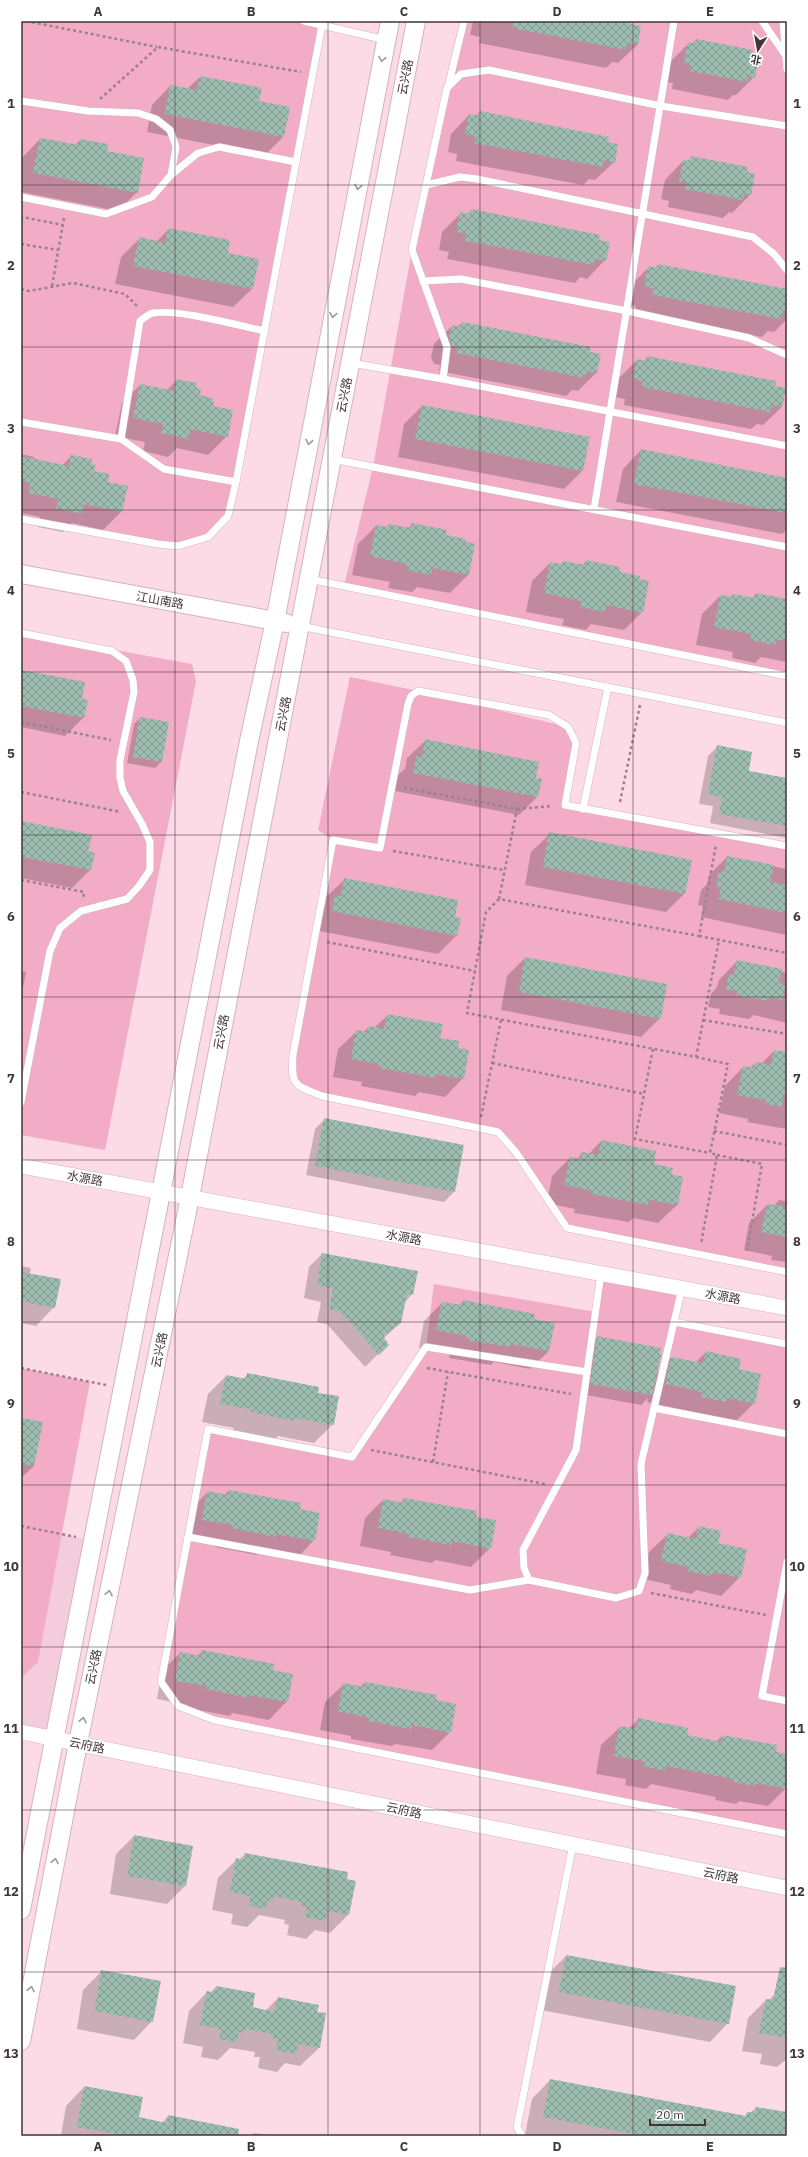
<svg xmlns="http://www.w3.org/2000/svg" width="808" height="2157" font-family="'IBM Plex Sans','Noto Sans SC',sans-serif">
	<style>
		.built { fill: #f5ccdb }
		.grass { fill: #f2acc6 }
		.shadow { fill: #0003 }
		.building { fill: url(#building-cross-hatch) }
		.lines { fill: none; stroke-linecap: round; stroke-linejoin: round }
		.service-casing { stroke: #d4b3bf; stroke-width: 8 }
		.minor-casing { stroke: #d4b3bf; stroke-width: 16 }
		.tertiary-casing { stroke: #d4b3bf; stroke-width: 20 }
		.path { stroke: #99828a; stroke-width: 2.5; stroke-dasharray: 3 3; stroke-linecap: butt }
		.service { stroke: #fff; stroke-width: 7 }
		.minor { stroke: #fff; stroke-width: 15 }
		.tertiary { stroke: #fff; stroke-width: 18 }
		.oneway { stroke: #a09a9c }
		.grid { fill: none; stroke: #42353a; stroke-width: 1; stroke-opacity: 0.55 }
		.labels { text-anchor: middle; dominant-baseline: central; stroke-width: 4; stroke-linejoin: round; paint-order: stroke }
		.street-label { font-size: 12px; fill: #42353a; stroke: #fff }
		.neatline { fill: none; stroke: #42353a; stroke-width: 1.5 }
		.grid-label { font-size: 13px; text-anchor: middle; font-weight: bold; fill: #42353a }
	</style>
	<defs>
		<pattern id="building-cross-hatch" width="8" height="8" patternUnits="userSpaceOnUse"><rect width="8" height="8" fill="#9cbdb0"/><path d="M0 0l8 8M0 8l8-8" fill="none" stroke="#819a90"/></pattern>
	</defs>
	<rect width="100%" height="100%" fill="#fcdae6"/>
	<!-- built -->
	<path class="built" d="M21 1527 93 1540 53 1738 21 1732Z"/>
	<!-- grass -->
	<g class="grass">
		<path d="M21 21H308L322 25 228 516 208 537 178 546 21 519Z"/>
		<path d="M464 21H783L787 69V676L344 586 373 467 412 250Z"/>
		<path d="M21 633 192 664 196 681 105 1150 21 1135Z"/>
		<path d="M350 677 418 691 568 727 576 743 565 805 787 846V1272L567 1228 498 1132 322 1096 299 1087 292 1075 333 840 318 830Z"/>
		<path d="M601 1273 682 1288 674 1322 787 1344V1832L214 1720 178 1706 161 1682 208 1429 352 1457 426 1347 434 1284 595 1312Z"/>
		<path d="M21 1368 90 1382 38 1662 21 1678Z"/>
	</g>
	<!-- shadow -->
	<g class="shadow">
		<path d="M473 21H630L629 25 640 27 637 45 618 63 612 62 606 68 479 43 480 37 470 35Z"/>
		<path d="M696 40 751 55 754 77 736 95H733L728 100 672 89 673 83 666 82 670 62 688 44H692Z"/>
		<path d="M200 77 258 101 283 137 265 155 147 132 152 105 170 86 187 89Z"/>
		<path d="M480 112 606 142 614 162 595 180 589 179 583 185 456 161 457 154 448 152 451 134 469 115 476 117Z"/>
		<path d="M40 139 74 146 80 140 106 151 137 192 118 211 21 192 22 158Z"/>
		<path d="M692 157 746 173 750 195 732 213 729 212 723 218 668 207 669 201 661 199 665 180 683 161 687 162Z"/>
		<path d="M471 211 598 240 605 260 587 279 580 277 575 283 447 259 449 252 439 250 442 232 461 213 467 215Z"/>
		<path d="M169 229 227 254 257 260 252 289 233 307 115 284 121 257 139 239 156 242Z"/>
		<path d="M658 265 787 295V319L774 332 768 331 762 337 634 313 636 306 626 304 630 286 648 268 654 269Z"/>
		<path d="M462 323 589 353 596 373 578 391 572 390 566 396 439 371 440 365 434 364 431 357 434 344 452 326 458 327Z"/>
		<path d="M648 357 774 387 782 407 763 425 757 424 751 429 624 405 625 399 615 397 619 378 637 360 644 361Z"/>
		<path d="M177 380 195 389 199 396 212 407 227 436 208 455 177 448 168 457 143 451 145 442 115 436 122 403 140 385 167 390Z"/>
		<path d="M422 406 588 438 582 471 564 489 398 457 404 424Z"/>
		<path d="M641 450 787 479V529L782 534 616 502 623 469Z"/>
		<path d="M21 454 34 457V460L62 466 71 456 90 464 121 512 103 530 72 523 63 532 38 527 40 517 21 513Z"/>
		<path d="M412 524 474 544 468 575 450 593 417 587 412 592 388 588 390 582 352 575 358 544 376 526 386 528 389 525 408 529Z"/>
		<path d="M586 561 618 573 642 612 624 630 591 624 586 630 562 625 564 619 526 612 532 581 550 563 560 565 563 562 582 566Z"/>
		<path d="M756 594 787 600V662L761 657 755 663 732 658 733 652 696 645 702 614 720 596 730 598 733 595 752 599Z"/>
		<path d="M21 671 81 700 84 717 65 736 21 727Z"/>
		<path d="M140 718 168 723 161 762 155 768 127 763 134 724Z"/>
		<path d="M426 740 541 780 537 797 519 815 395 791 398 775 405 769 407 758Z"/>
		<path d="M718 746 748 771 787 779V838L710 823 713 806 699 804 708 756Z"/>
		<path d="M21 822 93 853 90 870 72 888 21 878Z"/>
		<path d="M550 834 684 894 666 912 525 885 531 852Z"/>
		<path d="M727 857 787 869V935L701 917 703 906 698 905 701 890 707 884 709 875Z"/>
		<path d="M345 879 456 936 438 954 314 930 317 914 325 907 326 897Z"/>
		<path d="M525 958 660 1018 641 1037 501 1010 507 976Z"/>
		<path d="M737 961 787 973V1023L753 1015 749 1019 719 1014 720 1009 708 1007 711 994 717 987 719 980Z"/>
		<path d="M21 971 26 972 21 998Z"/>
		<path d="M388 1015 457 1049 463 1078 445 1097 419 1092 415 1096 361 1086 362 1082 333 1077 338 1049 357 1031 363 1032 369 1027 374 1028Z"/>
		<path d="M774 1051 787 1053V1129L747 1122 748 1119 719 1113 725 1086 743 1067 750 1068 755 1063 761 1064Z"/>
		<path d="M325 1119 463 1146 454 1192 444 1202 306 1175 315 1129Z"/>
		<path d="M601 1141 670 1175 682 1177 677 1205 658 1223 633 1218 629 1222 574 1213 575 1209 547 1203 552 1176 570 1158 577 1159 582 1153 588 1155Z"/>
		<path d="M787 1199V1262L771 1260 772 1256 744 1250 749 1223 767 1205 774 1206 779 1200 785 1201Z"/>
		<path d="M322 1254 412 1294 405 1302 400 1323 383 1339 388 1344 365 1367 327 1324 317 1322 321 1302 304 1298 309 1267Z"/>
		<path d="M21 1266 31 1268 30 1274 54 1307 36 1326 21 1323Z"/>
		<path d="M463 1301 533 1320 549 1351 530 1369 494 1362 491 1365 449 1358 450 1354 419 1348 424 1321 442 1303 459 1306Z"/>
		<path d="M597 1338 656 1373 671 1358 695 1363 706 1352 737 1370 754 1403 735 1422 647 1402 648 1398 641 1405 581 1394 588 1347Z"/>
		<path d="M247 1375 317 1393 333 1424 314 1443 278 1436 275 1439 233 1430 234 1428 202 1422 208 1394 226 1376 243 1379Z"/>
		<path d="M21 1419 34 1466 21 1478Z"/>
		<path d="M229 1491 299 1509 314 1540 296 1559 259 1552 257 1555 215 1547V1544L184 1538 189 1510 208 1492 224 1495Z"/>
		<path d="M405 1499 474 1517 490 1548 471 1567 435 1560 432 1563 390 1555 391 1552 360 1546 365 1518 383 1500 400 1503Z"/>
		<path d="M699 1527 717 1543 740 1577 721 1596 696 1590 692 1594 670 1589 671 1585 644 1579 649 1552 668 1534 688 1538Z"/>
		<path d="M202 1652 272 1670 287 1701 269 1720 232 1713 230 1716 188 1708V1705L157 1699 162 1671 180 1653 197 1656Z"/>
		<path d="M365 1683 435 1701 450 1732 432 1750 395 1744 392 1746 351 1739V1736L320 1730 325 1702 344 1684 360 1687Z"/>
		<path d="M638 1720 686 1736 716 1742 722 1736 787 1755 786 1788 768 1806 739 1801 736 1804 715 1800 716 1797 651 1784 646 1789 625 1785 626 1779 596 1774 601 1745 620 1727 629 1728Z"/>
		<path d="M134 1836 192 1847 185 1886 167 1904 110 1894 116 1854Z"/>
		<path d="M245 1854 348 1915 330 1933 315 1930 306 1939 287 1935 289 1925 284 1924 285 1920 259 1915 247 1927 231 1924 233 1914 212 1910 218 1878 237 1859 239 1860Z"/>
		<path d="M566 1956 728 2023 710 2042 541 2010 548 1974Z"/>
		<path d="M102 1971 152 2021 134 2040 77 2029 83 1990Z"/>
		<path d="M216 1987 252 2008 265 2011 278 1998 316 2012 319 2048 300 2066 285 2063 277 2072 258 2068 260 2057H254L255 2052 230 2048 218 2060 201 2057 203 2047 183 2043 189 2011 207 1992 210 1993Z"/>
		<path d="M775 1994 787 1996V2059L777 2067 760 2064 762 2054 742 2051 748 2018 766 2000H769Z"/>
		<path d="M550 2080 744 2117 756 2108 787 2113V2136L525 2135 532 2099Z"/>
		<path d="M84 2087 138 2118 162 2123 168 2116 230 2136H61L66 2106Z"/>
		<path d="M254 2133 270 2135 269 2136H251Z"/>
	</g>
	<!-- building -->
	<g class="building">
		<path d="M514 21H631L630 24 641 26 638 45 627 43 626 50 513 28Z"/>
		<path d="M696 39 753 50 752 55 759 56 755 78 748 76 747 82 690 71 691 65 684 63 688 42 695 44Z"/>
		<path d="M200 76 262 88 259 101 290 107 284 137 165 114 170 85 197 90Z"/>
		<path d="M480 111 609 137 608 142 618 144 615 163 604 160 603 167 474 143 475 136 465 134 469 114 479 116Z"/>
		<path d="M40 138 79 145 80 139 108 144 107 151 144 158 138 193 33 173Z"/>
		<path d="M691 156 748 167 747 172 755 174 751 195 744 194 743 200 685 189 687 182 679 181 683 160 690 161Z"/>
		<path d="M471 209 600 235 599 240 610 242 606 261 595 259 594 265 465 241 466 234 457 232 460 212 470 214Z"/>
		<path d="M168 228 230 240 228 253 259 259 253 289 133 266 139 237 165 243Z"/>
		<path d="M658 264 787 289V313H782L781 319 652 295 653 288 644 286 648 266 657 268Z"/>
		<path d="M462 322 591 347 590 352 601 354 597 373 587 371 585 378 456 353 458 347 452 346 449 338 452 325 461 327Z"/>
		<path d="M647 356 776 381 775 386 786 388 782 407 772 405 770 412 642 387 643 381 633 379 637 359 646 361Z"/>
		<path d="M176 379 197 383 196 388 201 389 200 395 214 399 213 406 233 410 228 437 190 429 188 439 161 433 163 424 133 418 140 384 174 391Z"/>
		<path d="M422 405 590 437 583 471 415 439Z"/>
		<path d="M641 449 787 478V513L634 484Z"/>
		<path d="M71 455 92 459 91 464 96 465 94 471 109 474 108 482 128 486 122 512 84 504 82 514 56 508 58 499 28 493 30 483 21 481V456L69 466Z"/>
		<path d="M412 523 447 530 446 535 466 539 465 542 475 544 469 575 432 568 431 575 406 570 407 564 370 556 376 525 388 527 389 524 411 528Z"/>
		<path d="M586 560 620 567V572L640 576 639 579 649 581 643 613 606 605 605 612 580 607 581 601 544 593 550 562 562 564 563 561 585 565Z"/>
		<path d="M756 593 787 599V641L776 639 775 645 750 640 751 634 714 627 720 595 732 597V594L755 598Z"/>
		<path d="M21 670 85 682 82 699 88 700 84 718 21 706Z"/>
		<path d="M140 717 169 722 162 762 133 757Z"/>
		<path d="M425 739 539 762 536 778 542 779 538 797 413 773 416 756 422 757Z"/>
		<path d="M717 745 752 752 749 771 787 778V826L719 814 722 797 708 794Z"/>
		<path d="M21 821 92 835 88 851 95 853 91 870 21 857Z"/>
		<path d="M549 832 692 860 685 894 543 867Z"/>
		<path d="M727 856 774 865 770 882 787 885V913L718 899 721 888 716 887 719 871 724 872Z"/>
		<path d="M344 878 458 900 455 917 461 918 457 936 332 911 335 895 341 896Z"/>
		<path d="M525 957 667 984 661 1019 519 992Z"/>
		<path d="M737 960 782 969 779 983 785 984 783 1000 769 997 768 1001 737 996V991L726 989 729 974 734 975Z"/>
		<path d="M387 1014 443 1024 440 1038 459 1041 458 1048 469 1050 464 1079 435 1074V1078L379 1068V1064L351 1059 356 1030 367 1032 368 1026 384 1029Z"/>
		<path d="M774 1050 787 1052V1095L784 1094 781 1107 765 1104 766 1100 737 1095 743 1066 753 1068 755 1062 771 1065Z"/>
		<path d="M324 1118 464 1145 455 1192 315 1166Z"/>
		<path d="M601 1140 656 1151 654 1164 673 1168 671 1174 683 1177 678 1205 649 1200 648 1205 592 1194 593 1191 564 1185 570 1157 581 1159 582 1152 598 1155Z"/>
		<path d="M767 1204 787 1207V1237L761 1232Z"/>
		<path d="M322 1253 418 1271 413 1295 407 1294 401 1323 383 1336 389 1345 379 1355 340 1311 329 1309 333 1289 317 1285Z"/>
		<path d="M21 1272 61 1279 55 1308 21 1301Z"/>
		<path d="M463 1300 535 1314 534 1319 555 1323 549 1351 511 1344 510 1347 467 1340V1336L436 1330 442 1302 462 1305Z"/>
		<path d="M597 1336 661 1348 660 1354 661 1355 652 1395 590 1384Z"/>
		<path d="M706 1351 741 1359 739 1369 761 1374 755 1404 727 1398 726 1402 701 1397 702 1392 665 1384 671 1357 703 1363Z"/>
		<path d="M247 1373 319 1387 318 1393 339 1396 334 1425 295 1418 294 1421 251 1412V1409L220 1404 226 1375 246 1379Z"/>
		<path d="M21 1418 43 1422 34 1466 21 1464Z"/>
		<path d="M229 1490 301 1503 300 1509 320 1513 315 1541 276 1534V1537L232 1528 233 1525 202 1520 207 1491 228 1495Z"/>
		<path d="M404 1498 477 1511 476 1517 496 1520 491 1549 452 1541V1545L408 1537 409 1534 378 1528 383 1499 403 1503Z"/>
		<path d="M698 1526 721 1531 718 1543 747 1549 741 1578 713 1572 712 1576 687 1571 689 1567 661 1561 667 1533 696 1539Z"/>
		<path d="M202 1650 274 1664 273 1670 293 1674 288 1702 249 1695V1698L206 1689V1686L175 1681 180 1652 201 1656Z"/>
		<path d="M365 1682 437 1695 436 1700 456 1704 451 1733 412 1725V1729L368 1721 369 1718 338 1711 343 1683 364 1687Z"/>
		<path d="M638 1718 688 1728 687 1735 721 1742 722 1735 777 1745 776 1752 787 1754V1789L756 1783 755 1786 733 1782 734 1779 666 1766V1771L643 1766 644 1761 614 1756 619 1726 636 1729Z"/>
		<path d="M134 1835 193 1846 186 1886 127 1876Z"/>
		<path d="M245 1853 348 1872 347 1879 356 1881 349 1915 327 1911 325 1921 305 1917 307 1907 301 1906 302 1902 274 1896 273 1901 268 1900 266 1909 249 1906 250 1896 230 1892 236 1858 244 1860Z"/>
		<path d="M566 1955 736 1986 729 2024 559 1992Z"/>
		<path d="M780 1967 787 1968V2038L759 2033 766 1999 773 2000Z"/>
		<path d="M101 1970 161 1981 153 2022 95 2011Z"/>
		<path d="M216 1986 255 1993 253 2007 274 2012 278 1997 319 2005 317 2012 326 2013 320 2048 298 2044 296 2054 276 2050 278 2039H272L273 2034 245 2029 244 2033 239 2032 237 2042 219 2039 221 2029 200 2025 207 1991 214 1993Z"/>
		<path d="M550 2079 746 2116 747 2112 755 2113 756 2107 787 2112V2136H645L543 2117Z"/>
		<path d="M84 2086 143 2097 139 2117 167 2123 168 2115 239 2129 238 2136H129L77 2127Z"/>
	</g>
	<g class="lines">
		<!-- service casing -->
		<g class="service-casing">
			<g id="service">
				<path d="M304 21 386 40"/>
				<path d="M762 21 786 56"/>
				<path d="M783 21 787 69"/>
				<path d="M448 87 464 21"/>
				<path d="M21 101 88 111 138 113 156 119 170 130 176 147 171 175"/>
				<path d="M296 162 322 25"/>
				<path d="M426 185 460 177 477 179 753 237 774 254 787 270"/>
				<path d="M21 197 106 214 152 197 171 175 198 153 219 147 296 162 236 482 164 469 121 439 21 422"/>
				<path d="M423 281 461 279 627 311 749 338 787 355"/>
				<path d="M351 363 443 379 447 347 412 250 447 88 461 74 489 70 661 106 787 126"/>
				<path d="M443 379 787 446"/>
				<path d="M121 439 140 321C144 318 148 314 153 313 179 309 236 325 265 331"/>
				<path d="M332 459 787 547"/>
				<path d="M594 509 674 21"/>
				<path d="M21 519 158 544 178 546 208 537 228 516 236 482"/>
				<path d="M309 579 787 676"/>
				<path d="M300 626 787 723"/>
				<path d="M21 633 112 651 126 661 133 680 134 692 120 760V778L123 791 142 824 150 842V870L139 886 127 899 81 911 60 928 50 951 21 1102"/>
				<path d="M583 809 608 687"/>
				<path d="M787 846 565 805 576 743 568 727 549 715 418 691 411 696 408 704 380 848 333 840 293 1055C291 1086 294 1085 322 1096L498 1132 515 1151 567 1228 787 1272"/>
				<path d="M601 1273 576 1450 523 1550 524 1568 529 1580 616 1598 639 1591 645 1573 641 1464 682 1288"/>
				<path d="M674 1322 787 1344"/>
				<path d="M587 1372 426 1347 352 1457 208 1429 161 1682 178 1706 214 1720 787 1834"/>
				<path d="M654 1408 787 1434"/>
				<path d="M188 1537 470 1590 529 1580"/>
				<path d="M787 1562 762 1696 787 1701"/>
				<path d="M522 2136 517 2127 573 1844"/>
			</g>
		</g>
		<!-- minor casing -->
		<g class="minor-casing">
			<g id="minor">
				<path d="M21 1166 787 1308"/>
				<path d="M21 1732 787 1888"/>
			</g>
		</g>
		<!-- tertiary casing -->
		<g class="tertiary-casing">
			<g id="tertiary">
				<path d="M21 574 286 623"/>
				<path d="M21 1910 249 741 275 621 390 21"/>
				<path d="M21 2041 78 1743 190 1197 416 21"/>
			</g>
		</g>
		<!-- path -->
		<g class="path">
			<path d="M26 21 157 47"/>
			<path d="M100 99 158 47 301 72"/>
			<path d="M21 225 22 217 63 225"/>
			<path d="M21 244 58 250"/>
			<path d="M52 286 64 218"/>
			<path d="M21 289 29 291 73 283 125 294 138 307"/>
			<path d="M21 722 111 740"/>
			<path d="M404 788 517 809 499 899 699 936 716 845"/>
			<path d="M21 792 121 812"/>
			<path d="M620 802 640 705"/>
			<path d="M517 809 553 806"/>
			<path d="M393 851 504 870"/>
			<path d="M21 880 84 892 83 899"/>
			<path d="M499 899 486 912 467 1013 696 1057 719 940"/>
			<path d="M699 936 787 953"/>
			<path d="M327 942 475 971"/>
			<path d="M703 1020 787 1034"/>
			<path d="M653 1049 635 1139 710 1153"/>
			<path d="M696 1057 728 1064 710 1153 717 1155 701 1244"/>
			<path d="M492 1063 644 1094"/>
			<path d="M481 1117 501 1020"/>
			<path d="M714 1131 787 1145"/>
			<path d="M717 1155 762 1164 747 1251"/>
			<path d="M21 1368 106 1385"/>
			<path d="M427 1368 571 1394"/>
			<path d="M371 1450 545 1484"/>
			<path d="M433 1462 448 1372"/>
			<path d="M21 1526 76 1537"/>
			<path d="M651 1593 766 1615"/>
		</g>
		<!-- service -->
		<use href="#service" class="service"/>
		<!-- minor -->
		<use href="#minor" class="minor"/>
		<!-- tertiary -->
		<use href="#tertiary" class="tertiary"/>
	</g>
	<!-- one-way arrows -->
	<defs><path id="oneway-chevron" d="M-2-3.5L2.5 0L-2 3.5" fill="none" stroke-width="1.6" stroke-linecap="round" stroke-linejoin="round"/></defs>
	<g class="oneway">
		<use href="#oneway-chevron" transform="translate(382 59) rotate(101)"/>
		<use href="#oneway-chevron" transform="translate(358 187) rotate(101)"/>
		<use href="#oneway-chevron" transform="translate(333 315) rotate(101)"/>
		<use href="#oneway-chevron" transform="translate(309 442) rotate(101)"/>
		<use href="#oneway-chevron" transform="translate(109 1593) rotate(-78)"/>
		<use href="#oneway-chevron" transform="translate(83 1720) rotate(-78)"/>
		<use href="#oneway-chevron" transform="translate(55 1861) rotate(-79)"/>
		<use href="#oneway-chevron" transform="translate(31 1989) rotate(-79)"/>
	</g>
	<!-- grid -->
	<path class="grid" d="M175 21V2136M328 21V2136M480 21V2136M633 21V2136M21 185H787M21 347H787M21 510H787M21 672H787M21 835H787M21 997H787M21 1160H787M21 1322H787M21 1485H787M21 1647H787M21 1810H787M21 1972H787"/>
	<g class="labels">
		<!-- street labels -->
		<g class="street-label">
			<text transform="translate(405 77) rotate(-79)">云兴路</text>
			<text transform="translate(344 395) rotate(-79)">云兴路</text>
			<text transform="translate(160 600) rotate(10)">江山南路</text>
			<text transform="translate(283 714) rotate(-79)">云兴路</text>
			<text transform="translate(221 1032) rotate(-79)">云兴路</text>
			<text transform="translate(85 1178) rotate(10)">水源路</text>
			<text transform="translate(404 1237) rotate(11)">水源路</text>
			<text transform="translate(723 1296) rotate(11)">水源路</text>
			<text transform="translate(159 1350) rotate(-78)">云兴路</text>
			<text transform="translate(93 1667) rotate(-78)">云兴路</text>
			<text transform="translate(87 1745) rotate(12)">云府路</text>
			<text transform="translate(404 1810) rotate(12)">云府路</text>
			<text transform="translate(721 1875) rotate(12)">云府路</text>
		</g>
	</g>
	<!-- border -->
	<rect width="808" height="2157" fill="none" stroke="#ffffff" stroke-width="44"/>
	<!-- north arrow -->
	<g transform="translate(758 50) rotate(191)" stroke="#ffffff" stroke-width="3" paint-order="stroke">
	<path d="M0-3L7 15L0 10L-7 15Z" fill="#42353a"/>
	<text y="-6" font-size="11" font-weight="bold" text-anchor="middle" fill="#42353a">北</text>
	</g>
	<!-- scale -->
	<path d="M650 2119v6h55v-6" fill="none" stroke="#42353a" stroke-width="2"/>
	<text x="656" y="2119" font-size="12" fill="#42353a" stroke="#ffffff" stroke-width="3" paint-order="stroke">20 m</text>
	<rect x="22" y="22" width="764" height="2113" class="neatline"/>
	<g class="grid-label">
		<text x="98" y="16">A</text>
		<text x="251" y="16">B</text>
		<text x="404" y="16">C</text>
		<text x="557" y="16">D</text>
		<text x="710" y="16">E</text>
		<text x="11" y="108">1</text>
		<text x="797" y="108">1</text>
		<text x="11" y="270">2</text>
		<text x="797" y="270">2</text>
		<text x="11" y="433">3</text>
		<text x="797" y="433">3</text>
		<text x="11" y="595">4</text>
		<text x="797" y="595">4</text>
		<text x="11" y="758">5</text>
		<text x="797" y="758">5</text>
		<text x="11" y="921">6</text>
		<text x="797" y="921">6</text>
		<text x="11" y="1083">7</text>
		<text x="797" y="1083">7</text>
		<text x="11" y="1246">8</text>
		<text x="797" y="1246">8</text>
		<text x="11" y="1408">9</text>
		<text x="797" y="1408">9</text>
		<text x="11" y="1571">10</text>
		<text x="797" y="1571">10</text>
		<text x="11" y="1733">11</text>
		<text x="797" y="1733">11</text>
		<text x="11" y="1896">12</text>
		<text x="797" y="1896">12</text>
		<text x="11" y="2058">13</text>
		<text x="797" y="2058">13</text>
		<text x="98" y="2151">A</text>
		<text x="251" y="2151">B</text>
		<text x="404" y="2151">C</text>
		<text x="557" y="2151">D</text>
		<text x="710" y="2151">E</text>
	</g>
</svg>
